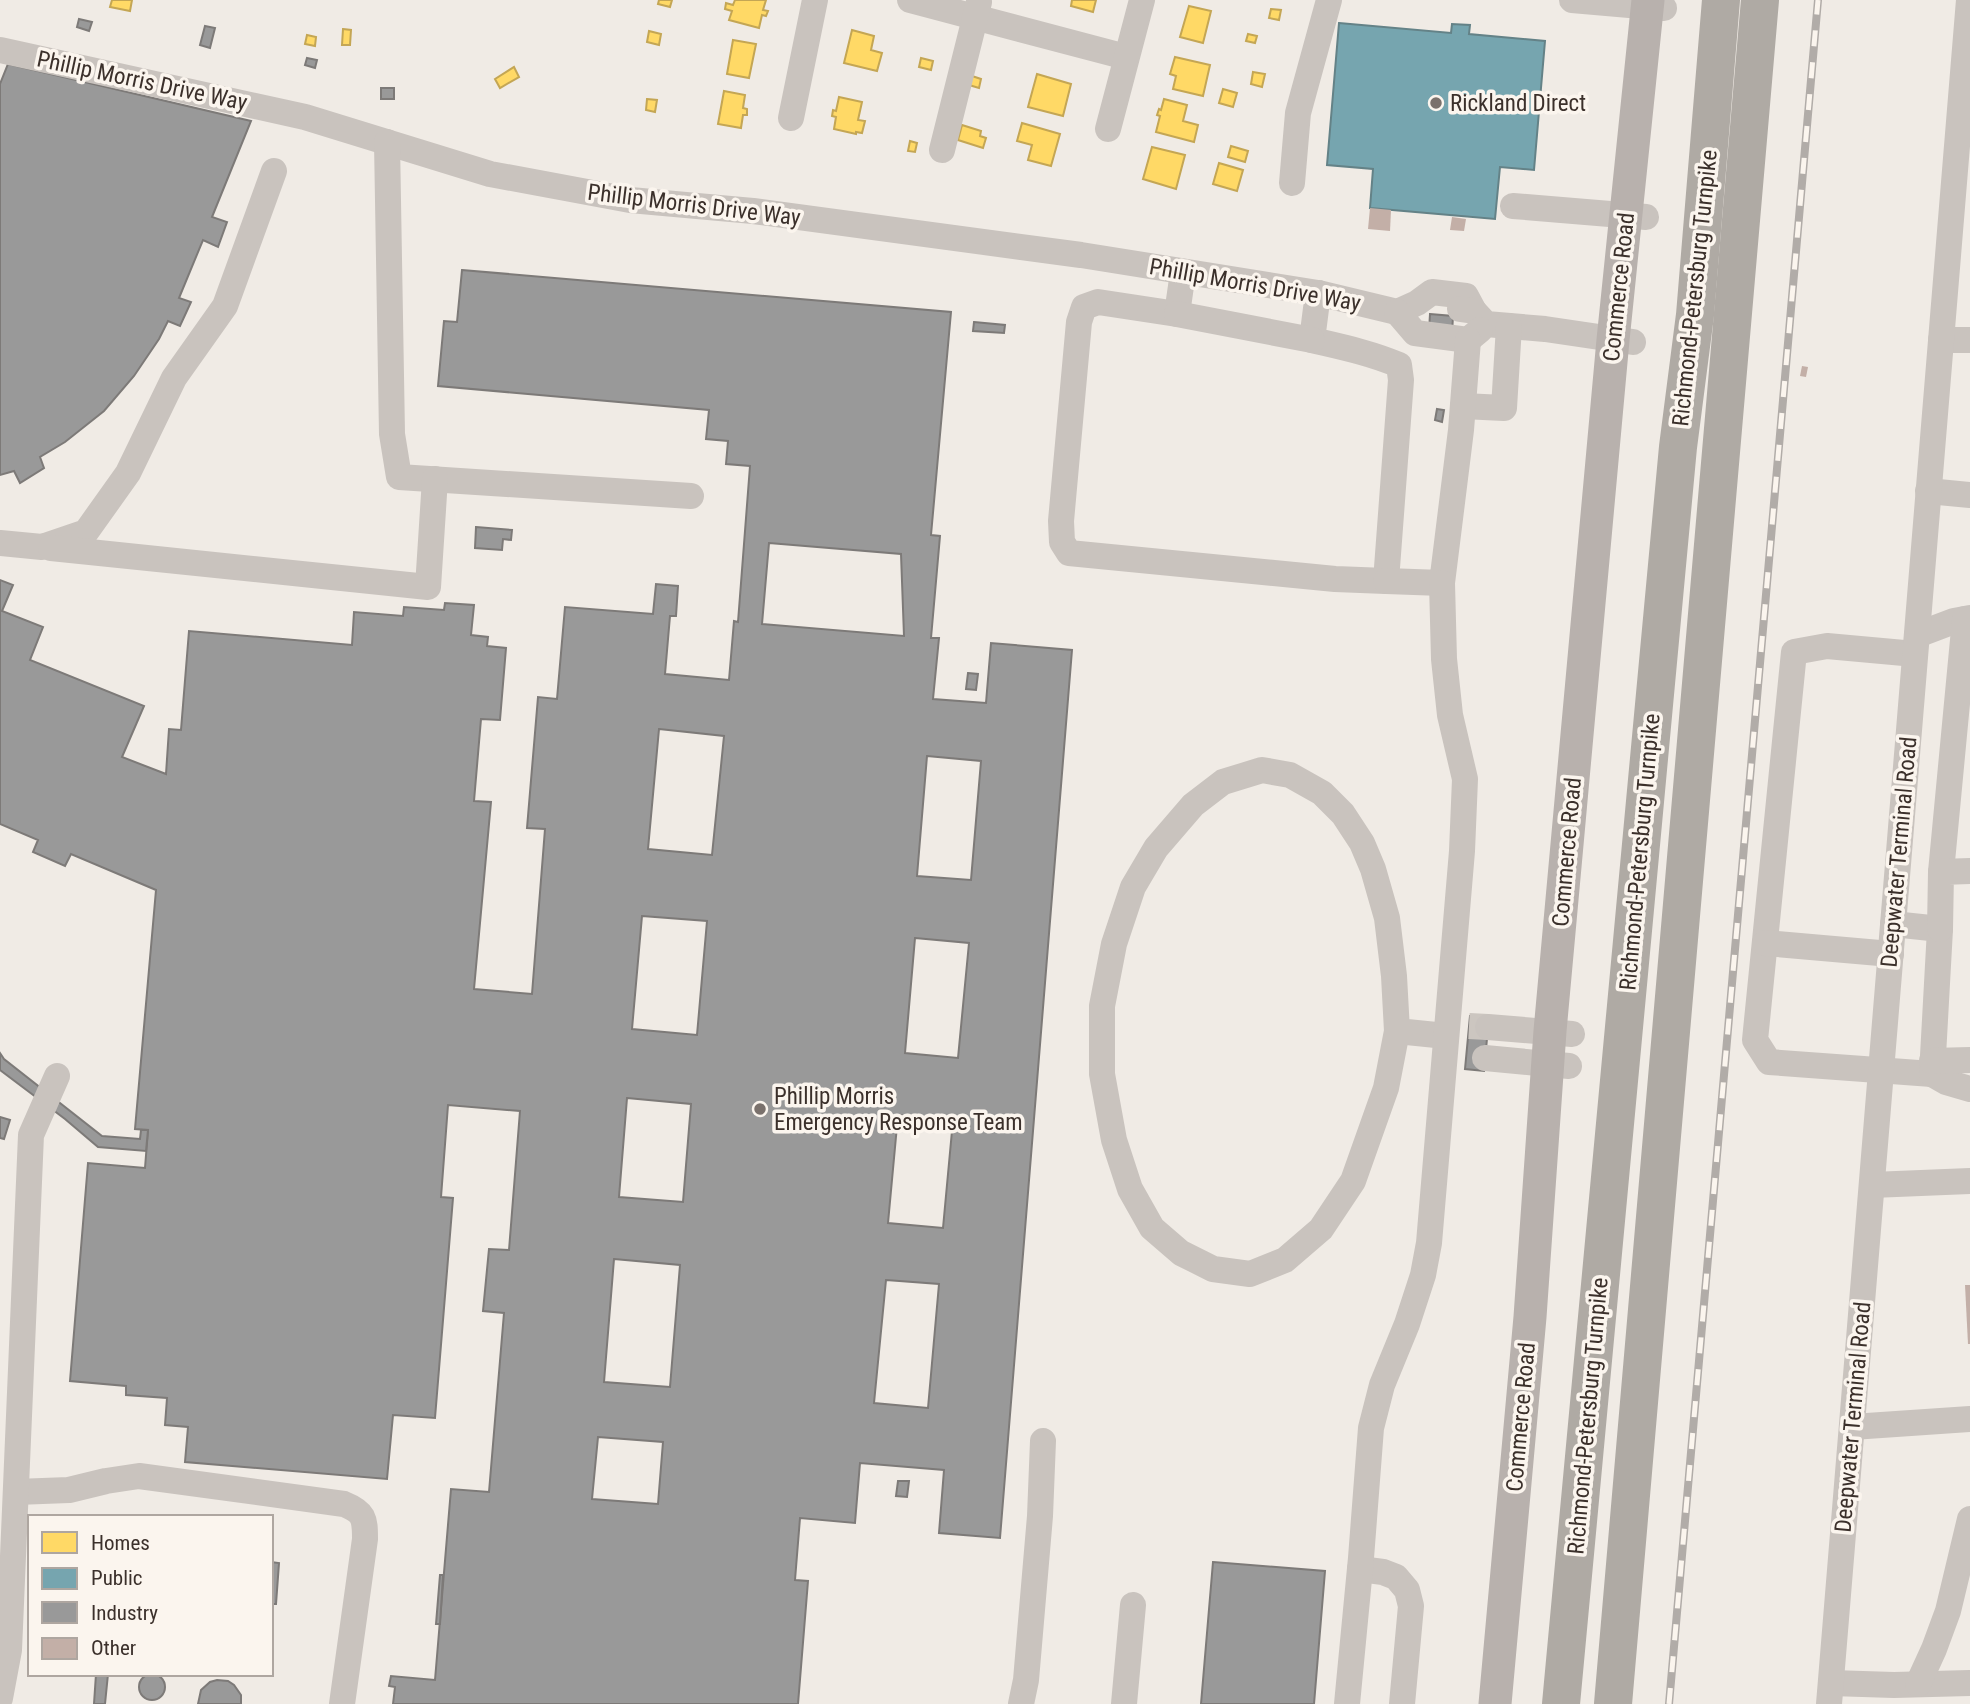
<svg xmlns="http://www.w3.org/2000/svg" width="1970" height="1704" font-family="'Roboto Condensed',sans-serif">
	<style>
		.homes { fill: #ffd966; stroke: #c4a654; stroke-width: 2 }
		.public { fill: #76a5af; stroke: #648287; stroke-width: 2 }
		.industry { fill: #999; stroke: #7d7a78; stroke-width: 2; fill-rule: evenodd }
		.building { fill: #c3afa7 }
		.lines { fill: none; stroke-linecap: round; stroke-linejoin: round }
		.minor-tunnel { stroke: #ccc6c0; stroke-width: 26; stroke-dasharray: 26 13; stroke-linecap: butt }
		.minor { stroke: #c9c3be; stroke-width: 26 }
		.major { stroke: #b8b1ad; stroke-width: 33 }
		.highway { stroke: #afaaa4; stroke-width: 38 }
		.rail-casing { stroke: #b1aca8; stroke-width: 8 }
		.rail { stroke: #fbf5ee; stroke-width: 5; stroke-dasharray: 16; stroke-linecap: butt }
		.poi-dot { fill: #7a716c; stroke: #fbf5ee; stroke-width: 2.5 }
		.labels { text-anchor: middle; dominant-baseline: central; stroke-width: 7; stroke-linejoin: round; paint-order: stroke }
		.street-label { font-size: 23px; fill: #3b302b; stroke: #fbf5ee }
		.poi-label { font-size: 23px; fill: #3b302b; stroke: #fbf5ee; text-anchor: start }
	</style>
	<rect width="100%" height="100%" fill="#f0ebe5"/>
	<!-- homes -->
	<g class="homes">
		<path d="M112 0H132L130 11 110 7Z"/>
		<path d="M659 0H672L670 7 658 4Z"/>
		<path d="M735 0H766L763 10 768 11 766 16 762 15 759 28 729 20 732 11 725 9 726 3 733 5Z"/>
		<path d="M1072 0H1096L1093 12 1071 6Z"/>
		<path d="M1189 6 1211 11 1203 43 1180 37Z"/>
		<path d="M1271 9 1281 10 1279 20 1269 18Z"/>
		<path d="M343 29 351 30 350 45H342Z"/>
		<path d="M852 30 874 36 871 50 882 53 877 71 844 63Z"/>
		<path d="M649 31 661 34 659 45 647 42Z"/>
		<path d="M1248 34 1257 36 1255 43 1246 41Z"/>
		<path d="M307 35 316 37 315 46 305 44Z"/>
		<path d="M733 40 756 44 749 78 727 74Z"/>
		<path d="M1175 57 1210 65 1203 96 1173 89 1176 76 1170 74Z"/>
		<path d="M921 58 933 61 931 70 919 67Z"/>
		<path d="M514 67 519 77 500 88 495 79Z"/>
		<path d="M1253 72 1265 74 1262 87 1251 84Z"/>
		<path d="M1037 74 1071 84 1063 116 1028 107Z"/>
		<path d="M972 76 981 79 979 88 969 85Z"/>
		<path d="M1223 89 1237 93 1233 107 1219 103Z"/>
		<path d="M724 91 745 95 743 108 747 109V115H743L741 128 718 124Z"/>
		<path d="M839 97 862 102 858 120 865 121 862 133 856 132V134L834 129 836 117 832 116 833 110 836 111Z"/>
		<path d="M647 99 657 100 655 112 646 110Z"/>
		<path d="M1164 99 1187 105 1183 121 1198 125 1194 142 1156 132 1160 116 1157 115 1159 109 1161 110Z"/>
		<path d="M1022 123 1060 134 1051 166 1028 160 1032 145 1017 141Z"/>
		<path d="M962 125 981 131 980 136 986 138 983 148 958 140Z"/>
		<path d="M910 141 917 143 915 152 908 151Z"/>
		<path d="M1231 146 1248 151 1245 162 1228 157Z"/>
		<path d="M1152 147 1185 155 1176 189 1143 179Z"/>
		<path d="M1219 163 1243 170 1237 191 1213 184Z"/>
	</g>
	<!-- public -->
	<path class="public" d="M1339 23 1451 33 1452 24 1470 25 1469 34 1545 41 1534 170 1500 167 1495 219 1370 208 1373 169 1327 165Z"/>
	<!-- industry -->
	<g class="industry">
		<path d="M79 19 92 22 89 31 77 27Z"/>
		<path d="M205 26 215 28 210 48 200 45Z"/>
		<path d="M307 58 317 60 315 68 305 65Z"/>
		<path d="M8 64 251 121 212 217 227 222 218 247 203 240 179 298 191 302 180 326 168 321 159 339 134 376 104 411 65 442 40 457 44 468 20 483 14 471 0 475V84Z"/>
		<rect x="381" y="88" width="13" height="11"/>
		<path d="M462 270 951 312 931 535 940 536 931 638H939L933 699 986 703 991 643 1072 650 1000 1538 939 1533 944 1470 860 1463 855 1523 800 1518 795 1580 808 1581 798 1704H393L395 1687 389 1686 391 1676 435 1680 451 1489 489 1492 504 1313 483 1311 489 1249 509 1250 520 1111 448 1105 441 1197 453 1198 435 1418 393 1415 387 1479 185 1462 188 1427 165 1425 167 1398 126 1395V1386L70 1381 88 1163 145 1168 148 1130 135 1129 156 890 71 854 65 866 33 852 38 840 0 824V580L13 585 2 611 43 627 30 660 144 706 122 757 166 774 169 729 181 730 189 631 352 645 354 612 403 616 404 607 444 610 445 603 474 605 471 635 488 637 487 646 506 648 500 720 481 719 474 801 491 802 474 989 532 994 545 829 527 828 538 697 557 699 565 607 653 614 656 584 678 586 676 616H670L665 674 729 680 734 621 738 622 750 466 726 464 728 441 706 439 709 410 438 386 444 321 457 322ZM769 543 901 554 904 636 762 624ZM659 729 724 736 712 855 648 849ZM927 756 981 761 971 880 917 876ZM642 916 707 921 697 1035 632 1029ZM915 938 969 943 958 1058 905 1053ZM627 1098 691 1104 683 1202 619 1197ZM898 1115 953 1120 943 1228 888 1223ZM614 1259 680 1265 670 1387 604 1382ZM886 1280 939 1284 928 1408 874 1403ZM598 1437 663 1442 658 1504 592 1499Z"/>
		<path d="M1430 314 1453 316 1452 334 1429 331Z"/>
		<path d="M974 322 1005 325 1004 333 973 331Z"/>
		<path d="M1437 409 1444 410 1442 422 1435 420Z"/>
		<path d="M476 527 512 530 511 540 503 539 502 550 475 548Z"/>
		<path d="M968 673 978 674 976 690 966 689Z"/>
		<path d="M1470 1016 1489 1017 1484 1071 1465 1069Z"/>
		<path d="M0 1053 4 1059 102 1136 140 1139 141 1130H148L146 1151 98 1147 65 1119 0 1070Z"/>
		<path d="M0 1117 10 1120 4 1139 0 1138Z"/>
		<path d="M898 1481H909L907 1497 896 1496Z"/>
		<path d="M271 1562 279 1563 276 1604H271Z"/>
		<path d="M1213 1562 1325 1571 1314 1704H1201Z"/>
		<path d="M440 1575H443L440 1624H436Z"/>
		<circle cx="152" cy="1687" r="13"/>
		<path d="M96 1674H108L105 1704H94Z"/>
		<path d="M217 1680 228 1681 234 1685 241 1695V1704H198L201 1690 210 1682Z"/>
	</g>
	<!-- building -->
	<g class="building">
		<path d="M1370 208 1391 210 1390 231 1368 229Z"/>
		<path d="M1452 217 1466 219 1464 231 1450 230Z"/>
		<path d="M1802 366 1808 367 1806 377 1800 376Z"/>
		<path d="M1965 1285H1970V1344H1968Z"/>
	</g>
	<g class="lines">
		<!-- minor-tunnel -->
		<path class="minor-tunnel" d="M1469 1026 1488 1027"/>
		<!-- minor -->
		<g class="minor">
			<path d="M910 0 1126 57"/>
			<path d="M1572 0 1664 8"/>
			<path d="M0 50 305 117 490 174 630 200 753 211 1081 255 1318 293 1397 312 1417 303 1432 292 1466 296 1474 311"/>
			<path d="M791 118 815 0"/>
			<path d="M1108 129 1142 0"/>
			<path d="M387 142 392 434 399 477 691 496"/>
			<path d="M942 150 979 2"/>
			<path d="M1292 183 1298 113 1329 0"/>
			<path d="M1513 206 1646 217"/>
			<path d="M1183 272 1177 314 1098 302 1084 307 1079 322 1061 521 1062 542 1069 553 1335 579 1386 581 1401 380 1399 365C1371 353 1342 347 1312 340L1318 293"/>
			<path d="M1460 309 1474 311 1486 324 1545 329 1633 342"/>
			<path d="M1397 312 1415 333 1468 340 1480 330"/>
			<path d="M1177 314 1312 340"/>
			<path d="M1941 340H1970"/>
			<path d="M1463 406 1504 408 1509 326"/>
			<path d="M1928 491 1970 495"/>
			<path d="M0 543 42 547 86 532 128 473 174 378 225 306 274 171"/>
			<path d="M51 548 428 587 435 479"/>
			<path d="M1386 581 1442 583 1461 430 1468 340"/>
			<path d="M1917 635 1954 621 1970 618"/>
			<path d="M1915 654 1827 646 1794 652 1755 1040 1769 1062 1932 1074"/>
			<path d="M1941 872 1965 619"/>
			<path d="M1893 924 1940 929 1932 1074 1946 1082 1970 1089"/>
			<path d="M1940 929 1941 872 1970 871"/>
			<path d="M1765 943 1891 954"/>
			<path d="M1488 1027 1572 1034"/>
			<path d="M1397 1031 1386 1088 1353 1181 1321 1229 1285 1260 1250 1274 1213 1269 1181 1253 1152 1228 1130 1189 1114 1140 1102 1074V1006L1114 944 1133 887 1156 848 1193 805 1223 782 1262 770 1290 775 1322 793 1343 814 1362 843 1373 869 1387 918 1394 976 1397 1031 1446 1036"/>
			<path d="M1485 1058 1569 1066"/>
			<path d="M1932 1061 1970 1060"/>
			<path d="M1872 1185 1970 1181"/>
			<path d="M1852 1427 1970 1419"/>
			<path d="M16 1492 69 1490 106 1481 139 1476 344 1504C364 1512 365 1518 365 1539L342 1704"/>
			<path d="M1360 1569 1383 1572 1396 1577 1407 1590 1411 1606 1402 1704"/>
			<path d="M1831 1683 1894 1685 1970 1683"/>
			<path d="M1918 1684 1934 1649 1948 1611 1970 1519"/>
			<path d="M0 1698 9 1650 31 1135 57 1076"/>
			<path d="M1021 1704 1026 1680 1040 1516 1043 1441"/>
			<path d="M1124 1704 1133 1605"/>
			<path d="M1347 1704 1361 1558 1371 1428 1382 1385 1407 1324 1423 1275 1429 1243 1462 851 1465 779 1450 715 1444 659 1442 583"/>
			<path d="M1829 1704 1969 0"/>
		</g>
		<!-- major -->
		<path class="major" d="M1495 1704 1530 1317 1550 1031 1613 340 1648 0"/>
		<!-- highway -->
		<g class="highway">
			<path d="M1561 1704 1678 447 1695 315 1721 0"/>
			<path d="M1613 1704 1760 0"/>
		</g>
		<!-- rail casing -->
		<g class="rail-casing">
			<path id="rail" d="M1669 1704 1818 0"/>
		</g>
		<!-- rail -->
		<use href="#rail" class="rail"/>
	</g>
	<!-- markers -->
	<g class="poi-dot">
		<circle cx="1436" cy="103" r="7"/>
		<circle cx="760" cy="1109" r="7"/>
	</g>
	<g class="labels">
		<!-- street labels -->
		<g class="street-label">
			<text transform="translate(142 81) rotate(12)">Phillip Morris Drive Way</text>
			<text transform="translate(694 205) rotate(7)">Phillip Morris Drive Way</text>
			<text transform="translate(1255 285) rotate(10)">Phillip Morris Drive Way</text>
			<text transform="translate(1619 287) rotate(-84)">Commerce Road</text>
			<text transform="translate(1695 288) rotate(-84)">Richmond-Petersburg Turnpike</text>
			<text transform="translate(1567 852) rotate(-85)">Commerce Road</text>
			<text transform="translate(1640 852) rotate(-85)">Richmond-Petersburg Turnpike</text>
			<text transform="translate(1899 852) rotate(-85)">Deepwater Terminal Road</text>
			<text transform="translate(1588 1416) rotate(-85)">Richmond-Petersburg Turnpike</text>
			<text transform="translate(1521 1417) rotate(-85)">Commerce Road</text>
			<text transform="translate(1853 1417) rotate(-85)">Deepwater Terminal Road</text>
		</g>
		<!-- poi labels -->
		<g class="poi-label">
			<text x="1450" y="103">Rickland Direct</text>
			<text x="774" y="1096">Phillip Morris<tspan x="774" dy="26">Emergency Response Team</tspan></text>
		</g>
	</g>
	<!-- legend -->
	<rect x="28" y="1515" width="245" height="161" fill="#fbf5ee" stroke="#aea6a0" stroke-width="2"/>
	<rect x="42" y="1532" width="35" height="21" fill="#ffd966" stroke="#aea6a0" stroke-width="2"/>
	<text x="91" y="1550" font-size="21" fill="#3b302b">Homes</text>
	<rect x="42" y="1568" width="35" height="21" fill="#76a5af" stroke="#aea6a0" stroke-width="2"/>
	<text x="91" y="1585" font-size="21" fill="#3b302b">Public</text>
	<rect x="42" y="1602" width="35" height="21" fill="#999999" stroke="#aea6a0" stroke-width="2"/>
	<text x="91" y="1620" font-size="21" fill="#3b302b">Industry</text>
	<rect x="42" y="1638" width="35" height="21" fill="#c3afa7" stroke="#aea6a0" stroke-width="2"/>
	<text x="91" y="1655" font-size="21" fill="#3b302b">Other</text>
</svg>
